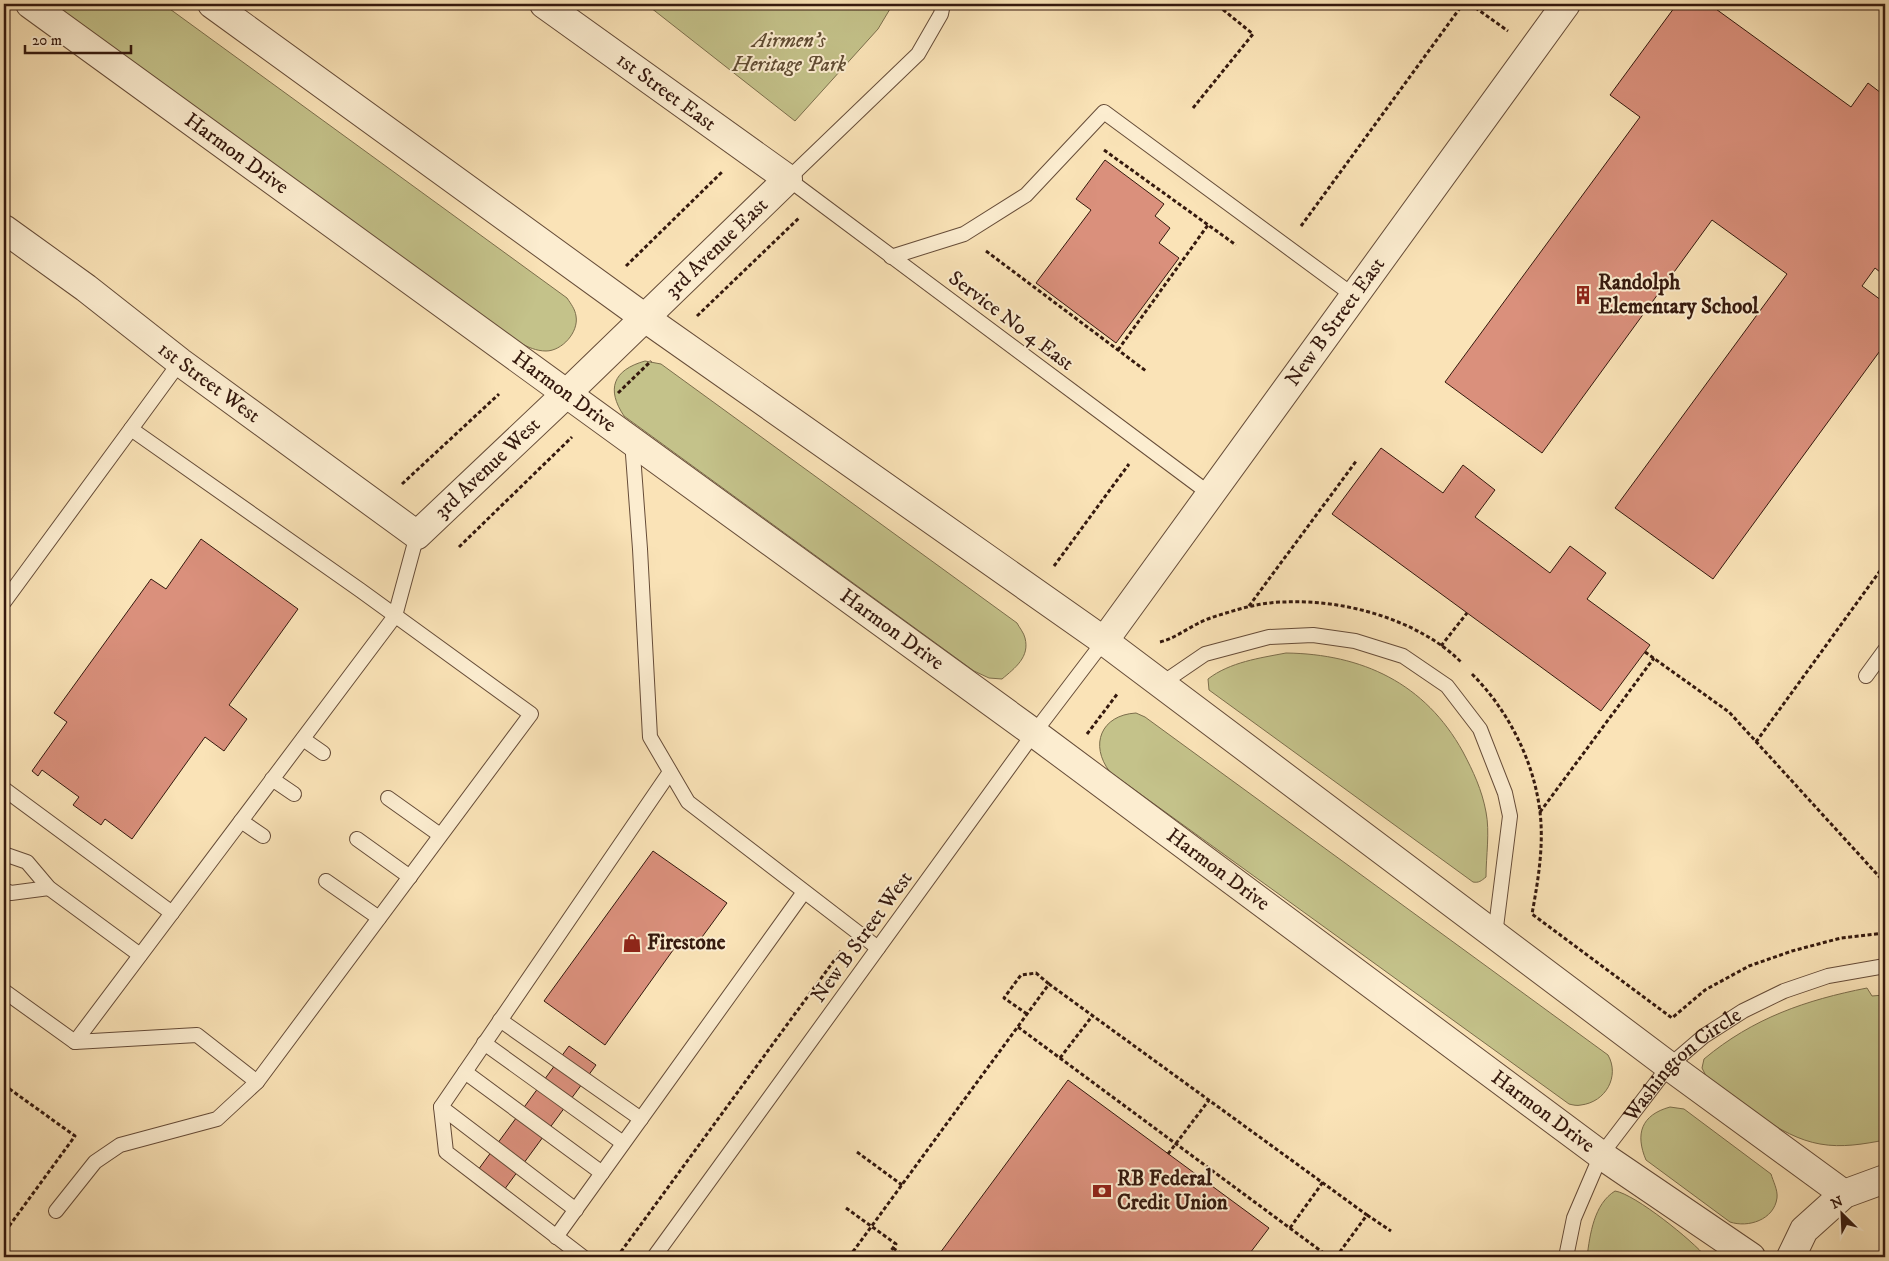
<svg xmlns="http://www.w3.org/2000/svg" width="1889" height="1261" font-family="'IM FELL DW Pica',serif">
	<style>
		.green { fill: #c4c28a; stroke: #7c6e4c }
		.building { fill: #da907c; stroke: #35190e }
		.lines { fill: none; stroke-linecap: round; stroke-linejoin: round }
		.service-casing { stroke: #664c38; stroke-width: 16 }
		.minor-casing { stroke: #664c38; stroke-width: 30 }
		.tertiary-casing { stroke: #664c38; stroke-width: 30 }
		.path { stroke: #35190e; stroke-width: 3; stroke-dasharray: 4 2.5; stroke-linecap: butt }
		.service { stroke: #fcedd0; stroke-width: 14 }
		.minor { stroke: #fcedd0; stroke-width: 28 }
		.tertiary { stroke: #fcedd0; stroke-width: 28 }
		.labels { text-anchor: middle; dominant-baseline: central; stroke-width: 4; stroke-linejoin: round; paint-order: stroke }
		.park-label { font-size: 21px; font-style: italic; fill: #604c33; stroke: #fcedd0 }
		.street-label { font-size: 21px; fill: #35190e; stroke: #fcedd0 }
		.poi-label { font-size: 21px; font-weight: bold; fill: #35190e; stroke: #fcedd0; text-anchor: start }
	</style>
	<rect width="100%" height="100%" fill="#fae3b7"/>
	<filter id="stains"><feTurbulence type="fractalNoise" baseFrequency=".004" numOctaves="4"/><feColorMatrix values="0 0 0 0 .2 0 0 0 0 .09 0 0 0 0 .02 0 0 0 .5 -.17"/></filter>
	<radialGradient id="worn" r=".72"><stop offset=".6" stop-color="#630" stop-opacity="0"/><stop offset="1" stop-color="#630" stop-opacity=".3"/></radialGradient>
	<!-- green -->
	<g class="green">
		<path d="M54 4H163L567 298C571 304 575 309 576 316 579 332 562 351 546 351 536 351 528 347 520 343Z"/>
		<path d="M646 4H893L878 29 795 121Z"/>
		<path d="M645 361 661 364 1017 623C1019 627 1024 633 1025 638 1030 657 1015 668 1002 679L989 678 974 671 624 416C606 389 613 370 645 361Z"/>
		<path d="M1286 653C1362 654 1425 683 1463 752 1473 771 1482 790 1486 812 1490 832 1486 856 1486 877 1481 881 1479 883 1473 882L1209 690 1208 679C1230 662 1260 658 1286 653Z"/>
		<path d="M1136 713 1145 717 1608 1055C1620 1076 1606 1102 1581 1105 1577 1106 1573 1105 1569 1104L1110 772C1089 745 1101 715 1136 713Z"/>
		<path d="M1885 986V1140C1864 1144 1842 1148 1820 1144 1779 1137 1739 1100 1706 1076L1702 1068 1704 1059C1753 1018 1806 1000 1867 988L1872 996 1884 995Z"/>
		<path d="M1670 1107 1684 1109 1771 1174C1773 1181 1778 1190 1777 1198 1774 1220 1748 1228 1730 1222L1646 1160C1635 1134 1641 1115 1670 1107Z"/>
		<path d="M1615 1191C1635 1194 1693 1241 1706 1257H1587C1590 1234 1594 1204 1615 1191Z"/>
	</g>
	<!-- building -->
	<g class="building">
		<path d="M1677 4H1709L1851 107 1868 83 1885 96V276L1875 268 1862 286 1885 303V344L1713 579 1615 508 1787 274 1712 220 1542 453 1445 382 1640 117 1610 95Z"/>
		<path d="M1105 160 1164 204 1155 216 1170 228 1159 243 1179 258 1116 343 1036 283 1091 210 1076 199Z"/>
		<path d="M1381 448 1443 493 1463 465 1495 490 1475 517 1550 573 1570 546 1606 573 1587 599 1650 645 1601 711 1332 514Z"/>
		<path d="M201 539 298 609 229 705 247 719 224 751 205 737 132 839 105 819 101 825 73 805 79 797 42 770 38 776 32 771 67 722 54 713 151 579 166 589Z"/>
		<path d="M653 851 727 903 694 948 681 939 605 1045 544 1001Z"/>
		<path d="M569 1046 596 1065 504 1190 478 1170Z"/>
		<path d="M1068 1080 1269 1228 1247 1257H937Z"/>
	</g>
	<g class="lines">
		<!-- service casing -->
		<g class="service-casing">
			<g id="service">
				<path d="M943 4 941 14 918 54 788 179 1210 494"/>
				<path d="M891 257 964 234 1026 195 1104 112 1354 296"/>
				<path d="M131 429 180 362"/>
				<path d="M632 441 640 549 650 737 688 802 878 948"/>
				<path d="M4 602 131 429 360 590 531 714 257 1082 217 1119 120 1145 95 1162 56 1211"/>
				<path d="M1866 676 1885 650"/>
				<path d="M1161 684 1205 654 1269 637 1313 635 1355 641 1403 656 1447 686 1480 729 1505 793 1510 816 1495 935"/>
				<path d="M303 739 323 753"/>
				<path d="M272 779 294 794"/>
				<path d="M4 789 172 913"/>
				<path d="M388 798 440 835"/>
				<path d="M241 821 263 836"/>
				<path d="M357 839 410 877"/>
				<path d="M4 854 27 862 49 888 140 955"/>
				<path d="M326 881 379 918"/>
				<path d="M4 890 11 893 49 888"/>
				<path d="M4 991 75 1042 197 1035 257 1082"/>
				<path d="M500 1020 641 1119"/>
				<path d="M75 1042 395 616 417 535"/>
				<path d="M484 1043 623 1143"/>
				<path d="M465 1072 602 1173"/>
				<path d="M441 1107 576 1210"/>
				<path d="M556 1237 804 892"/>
				<path d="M583 1257 446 1152 441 1107 670 772"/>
				<path d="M654 1257 1034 733 1104 641"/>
				<path id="s1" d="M1566 1257 1574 1218 1601 1155 1669 1066 1704 1036 1743 1011 1784 991 1828 976 1885 966"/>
			</g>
		</g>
		<!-- minor casing -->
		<g class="minor-casing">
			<g id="minor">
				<path id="s2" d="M4 229 86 288 180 362 417 535 566 394 788 179 544 4"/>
			</g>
		</g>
		<!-- tertiary casing -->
		<g class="tertiary-casing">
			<g id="tertiary">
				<path id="s3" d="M30 4 1034 733 1601 1155 1751 1257"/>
				<path d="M212 4 645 318 1104 641 1669 1066 1844 1194"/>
				<path id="s4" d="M1104 641 1566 4"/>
				<path d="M1791 1257 1804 1230 1844 1194 1885 1179"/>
			</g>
		</g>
		<!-- path -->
		<g class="path">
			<path d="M1470 4 1508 31"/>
			<path d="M1193 108 1253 34 1216 4"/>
			<path d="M1104 150 1236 245"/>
			<path d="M1301 226 1463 4"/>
			<path d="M986 251 1146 371"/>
			<path d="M626 266 722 172"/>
			<path d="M697 316 799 218"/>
			<path d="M1118 350 1208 225"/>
			<path d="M618 393 651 361"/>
			<path d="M402 484 499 394"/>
			<path d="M459 547 572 437"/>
			<path d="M1054 566 1129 464"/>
			<path d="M1249 606 1357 460"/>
			<path d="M1160 642C1173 639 1185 630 1197 624 1206 619 1216 616 1226 613 1245 607 1265 602 1285 602 1344 599 1419 620 1461 662"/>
			<path d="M1441 646 1467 613"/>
			<path d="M1645 652 1729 712 1885 883"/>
			<path d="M1472 674C1508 710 1534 761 1540 812 1544 846 1538 881 1532 914L1672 1018 1705 990 1749 966 1792 951 1841 938 1885 933"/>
			<path d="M1087 734 1118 693"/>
			<path d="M1756 742 1885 564"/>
			<path d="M1540 812 1654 658"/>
			<path d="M1027 1014 1004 998 1021 975 1036 973 1049 984"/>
			<path d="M1018 1027 1329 1257"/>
			<path d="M1060 1058 1093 1015"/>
			<path d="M4 1085 75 1136 4 1233"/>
			<path d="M857 1152 902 1185"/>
			<path d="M1168 1154 1209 1100"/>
			<path d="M846 1208 896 1244 886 1257"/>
			<path d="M1367 1215 1391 1231"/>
			<path d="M1290 1228 1323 1182"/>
			<path d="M893 1248 906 1257"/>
			<path d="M617 1257 841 951"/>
			<path d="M849 1257 1049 984 1367 1215 1336 1257"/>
		</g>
		<!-- service -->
		<use href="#service" class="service"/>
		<!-- minor -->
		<use href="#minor" class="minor"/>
		<!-- tertiary -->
		<use href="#tertiary" class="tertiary"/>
	</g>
	<!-- icons -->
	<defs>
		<g id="building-bare" transform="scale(1.5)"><path d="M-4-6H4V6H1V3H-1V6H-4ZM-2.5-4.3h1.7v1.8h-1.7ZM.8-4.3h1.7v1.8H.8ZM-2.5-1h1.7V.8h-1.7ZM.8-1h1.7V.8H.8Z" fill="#8f2418" stroke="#fcedd0" stroke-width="2.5" paint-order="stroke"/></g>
		<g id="shop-bare" transform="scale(1.5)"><path d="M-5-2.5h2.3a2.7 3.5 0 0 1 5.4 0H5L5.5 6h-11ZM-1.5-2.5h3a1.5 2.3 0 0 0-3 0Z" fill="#8f2418" stroke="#fcedd0" stroke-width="2.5" paint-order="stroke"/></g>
		<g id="bank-bare" transform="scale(1.5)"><path d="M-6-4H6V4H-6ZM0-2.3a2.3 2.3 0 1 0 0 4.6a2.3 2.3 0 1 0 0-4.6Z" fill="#8f2418" stroke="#fcedd0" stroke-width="2.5" paint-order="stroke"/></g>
	</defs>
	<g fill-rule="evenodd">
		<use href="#building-bare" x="1583" y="295"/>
		<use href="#shop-bare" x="632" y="943"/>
		<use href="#bank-bare" x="1102" y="1191"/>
	</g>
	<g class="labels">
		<!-- park labels -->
		<g class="park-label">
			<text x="789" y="41">Airmen's<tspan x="789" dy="24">Heritage Park</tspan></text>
		</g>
		<!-- street labels -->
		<g class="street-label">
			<text transform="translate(666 92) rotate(36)">1st Street East</text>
			<text stroke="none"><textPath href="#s3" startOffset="255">Harmon Drive</textPath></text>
			<text stroke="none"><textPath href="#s2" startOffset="929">3rd Avenue East</textPath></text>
			<text transform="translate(1011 321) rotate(37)">Service No 4 East</text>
			<text stroke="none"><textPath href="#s4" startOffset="394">New B Street East</textPath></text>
			<text stroke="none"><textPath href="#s2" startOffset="256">1st Street West</textPath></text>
			<text stroke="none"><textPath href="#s3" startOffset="660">Harmon Drive</textPath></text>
			<text stroke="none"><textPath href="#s2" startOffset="611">3rd Avenue West</textPath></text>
			<text stroke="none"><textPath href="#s3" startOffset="1065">Harmon Drive</textPath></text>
			<text stroke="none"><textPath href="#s3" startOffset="1470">Harmon Drive</textPath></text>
			<text transform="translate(862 937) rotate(-54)">New B Street West</text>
			<text stroke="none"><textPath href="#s1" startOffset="231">Washington Circle</textPath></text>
			<text stroke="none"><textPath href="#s3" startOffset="1875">Harmon Drive</textPath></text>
		</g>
		<!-- poi labels -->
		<g class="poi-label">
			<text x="1598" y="283">Randolph<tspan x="1598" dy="24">Elementary School</tspan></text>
			<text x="647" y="943">Firestone</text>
			<text x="1117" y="1179">RB Federal<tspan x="1117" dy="24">Credit Union</tspan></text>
		</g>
	</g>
	<!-- margin -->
	<rect width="1889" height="1261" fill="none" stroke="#fae3b7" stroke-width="20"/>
	<rect x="5" y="5" width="1879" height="1251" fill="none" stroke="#35190e" stroke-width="2.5"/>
	<rect x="10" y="10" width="1869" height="1241" fill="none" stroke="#35190e"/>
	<!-- north arrow -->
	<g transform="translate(1842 1214) rotate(336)" stroke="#fcedd0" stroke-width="4" paint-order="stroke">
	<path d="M0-4L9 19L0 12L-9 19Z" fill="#35190e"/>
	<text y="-8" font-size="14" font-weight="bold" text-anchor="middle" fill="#35190e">N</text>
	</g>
	<!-- scale -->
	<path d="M25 45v8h106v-8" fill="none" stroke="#35190e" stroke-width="2.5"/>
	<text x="32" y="45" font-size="15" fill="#35190e" stroke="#fcedd0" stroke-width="4" paint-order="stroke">20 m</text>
	<rect width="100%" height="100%" filter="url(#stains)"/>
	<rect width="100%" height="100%" fill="url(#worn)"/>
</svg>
